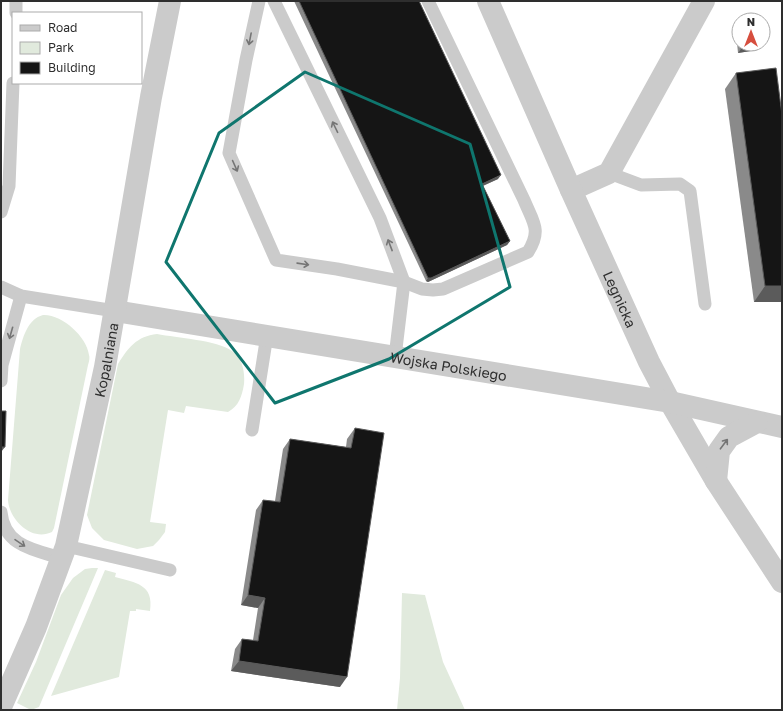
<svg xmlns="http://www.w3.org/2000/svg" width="783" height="711" font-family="'Golos Text',sans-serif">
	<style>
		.green { fill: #e1eadd }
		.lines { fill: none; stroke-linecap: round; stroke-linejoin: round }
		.service { stroke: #cbcbcb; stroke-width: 13 }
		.minor { stroke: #cbcbcb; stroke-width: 22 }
		.tertiary { stroke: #cbcbcb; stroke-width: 22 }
		.wall { fill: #8a8a8a }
		.shaded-wall { fill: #5b5b5b }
		.building { fill: #151515; stroke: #5b5b5b }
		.oneway { stroke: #757575 }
		.marked { fill: none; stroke: #0f766e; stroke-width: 3; stroke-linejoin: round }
		.labels { text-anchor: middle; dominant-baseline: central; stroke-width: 4; stroke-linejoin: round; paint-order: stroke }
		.street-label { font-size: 14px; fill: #2e2e2e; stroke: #fff }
	</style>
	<rect width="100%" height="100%" fill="#fff"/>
	<!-- green -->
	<g class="green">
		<path d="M43 315C62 314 87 337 89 355 90 358 89 362 88 365L54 528 52 532C31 542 9 519 8 500L20 349C23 337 28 319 43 315Z"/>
		<path d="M157 334C177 338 217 340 232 351 243 358 245 373 244 384 242 396 239 406 228 412L186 406 184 413 168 410 150 522 166 524 165 532 159 540 153 546 137 549 104 540 92 528 87 515 118 364C128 348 137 336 157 334Z"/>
		<path d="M92 568H98L39 707 31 710 17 703 36 662 61 595 73 578 85 569Z"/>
		<path d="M105 570 116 573 115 577C136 583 154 584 150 611L136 609V611H130L119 677 51 696Z"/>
		<path d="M402 593 425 595 443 662 465 710H397L400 678Z"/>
	</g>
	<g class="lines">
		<!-- service -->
		<g class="service">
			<path d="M259 1 246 60 229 153 276 260 337 269 404 282 422 289 433 290 443 289 528 252C542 230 533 222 524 200L428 1"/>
			<path d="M274 1 380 218 404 282 395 357"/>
			<path d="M16 13V1"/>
			<path d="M609 173 641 185 680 184 690 191 705 304"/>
			<path d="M1 212 9 186 13 83"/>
			<path d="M1 287 21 296 115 311"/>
			<path d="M1 381 2 365 21 296"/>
			<path d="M252 430 267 335"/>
			<path d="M1 512C4 546 34 550 61 558"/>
			<path d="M66 546 170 570"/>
		</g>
		<!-- minor -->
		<path class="minor" d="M571 190 609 173 704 1"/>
		<!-- tertiary -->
		<g class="tertiary">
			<path id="s1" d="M488 1 571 190 649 362 670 402 716 481 782 582"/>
			<path id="s2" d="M115 311 670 402 782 427"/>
			<path d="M716 481 719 451 729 437 757 422"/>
			<path id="s3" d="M1 707 36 627 66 546 105 367 151 97 170 1"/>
		</g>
	</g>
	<!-- wall -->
	<g class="wall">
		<path d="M294 1H419L498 179 483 186 510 241 507 245 428 282 426 281Z"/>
		<path d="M739 29V44H760L757 50 738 53 736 33Z"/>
		<path d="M736 73 782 115V302H754L725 89Z"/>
		<path d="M355 428 340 687 231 671 235 649 242 639 253 640 258 608 241 605 256 510 263 500 275 501 283 449 290 439 346 447 347 439Z"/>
	</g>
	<!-- shaded-wall -->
	<g class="shaded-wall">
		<path d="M760 47 757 50 738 53 741 49Z"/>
		<path d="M501 175 498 179 480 187 482 184Z"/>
		<path d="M510 241 507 245 428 282 426 281 428 278Z"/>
		<path d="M765 286H782V302H754Z"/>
		<path d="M1 447H5L1 452Z"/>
		<path d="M248 595 265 598 258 608 241 605Z"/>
		<path d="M239 661 347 677 340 687 231 671Z"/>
	</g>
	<!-- building -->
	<g class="building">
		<path d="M299 1H419L501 175 482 184 510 241 431 278H428Z"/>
		<path d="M740 44H760V47L741 49Z"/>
		<path d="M776 68 782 115V286H765L736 73Z"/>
		<path d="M1 411H6L5 447H1Z"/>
		<path d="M355 428 384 433 347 677 239 661 242 639 258 641 265 598 248 595 263 500 280 502 290 439 351 448Z"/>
	</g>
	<!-- one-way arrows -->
	<defs><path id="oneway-shaft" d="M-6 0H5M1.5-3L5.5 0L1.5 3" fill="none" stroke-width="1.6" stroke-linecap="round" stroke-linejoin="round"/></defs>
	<g class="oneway">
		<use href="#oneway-shaft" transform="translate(250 39) rotate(101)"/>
		<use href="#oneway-shaft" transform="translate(335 127) rotate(-116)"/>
		<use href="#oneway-shaft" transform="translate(235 166) rotate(66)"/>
		<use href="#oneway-shaft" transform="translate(390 245) rotate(-111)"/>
		<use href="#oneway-shaft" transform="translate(303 264) rotate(8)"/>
		<use href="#oneway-shaft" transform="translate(11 333) rotate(106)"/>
		<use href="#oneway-shaft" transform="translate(724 444) rotate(-53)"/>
		<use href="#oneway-shaft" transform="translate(20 543) rotate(34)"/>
	</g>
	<!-- marked area -->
	<path class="marked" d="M305 72 470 144 510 287 389 359 275 403 166 262 219 133Z"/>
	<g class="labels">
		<!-- street labels -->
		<g class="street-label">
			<text stroke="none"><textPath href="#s1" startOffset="326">Legnicka</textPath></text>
			<text stroke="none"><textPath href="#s3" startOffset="364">Kopalniana</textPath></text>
			<text stroke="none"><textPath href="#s2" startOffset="338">Wojska Polskiego</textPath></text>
		</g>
	</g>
	<!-- border -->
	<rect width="783" height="711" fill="none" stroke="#2e2e2e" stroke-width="4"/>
	<!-- legend -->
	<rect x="12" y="12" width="130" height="72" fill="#ffffff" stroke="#ababab"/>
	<rect x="20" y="25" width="20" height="6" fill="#cbcbcb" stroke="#ababab"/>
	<text x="48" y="32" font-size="12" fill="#2e2e2e">Road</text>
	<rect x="20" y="42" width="20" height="12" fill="#e1eadd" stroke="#ababab"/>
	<text x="48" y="52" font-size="12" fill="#2e2e2e">Park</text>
	<rect x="20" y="62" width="20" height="12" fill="#151515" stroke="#ababab"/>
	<text x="48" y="72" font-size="12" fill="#2e2e2e">Building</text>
	<!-- north arrow -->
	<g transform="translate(751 32)"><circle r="19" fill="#ffffff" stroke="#ababab"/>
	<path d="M0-3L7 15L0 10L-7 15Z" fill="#d64e3e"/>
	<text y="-6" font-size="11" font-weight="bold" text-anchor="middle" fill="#2e2e2e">N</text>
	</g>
</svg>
